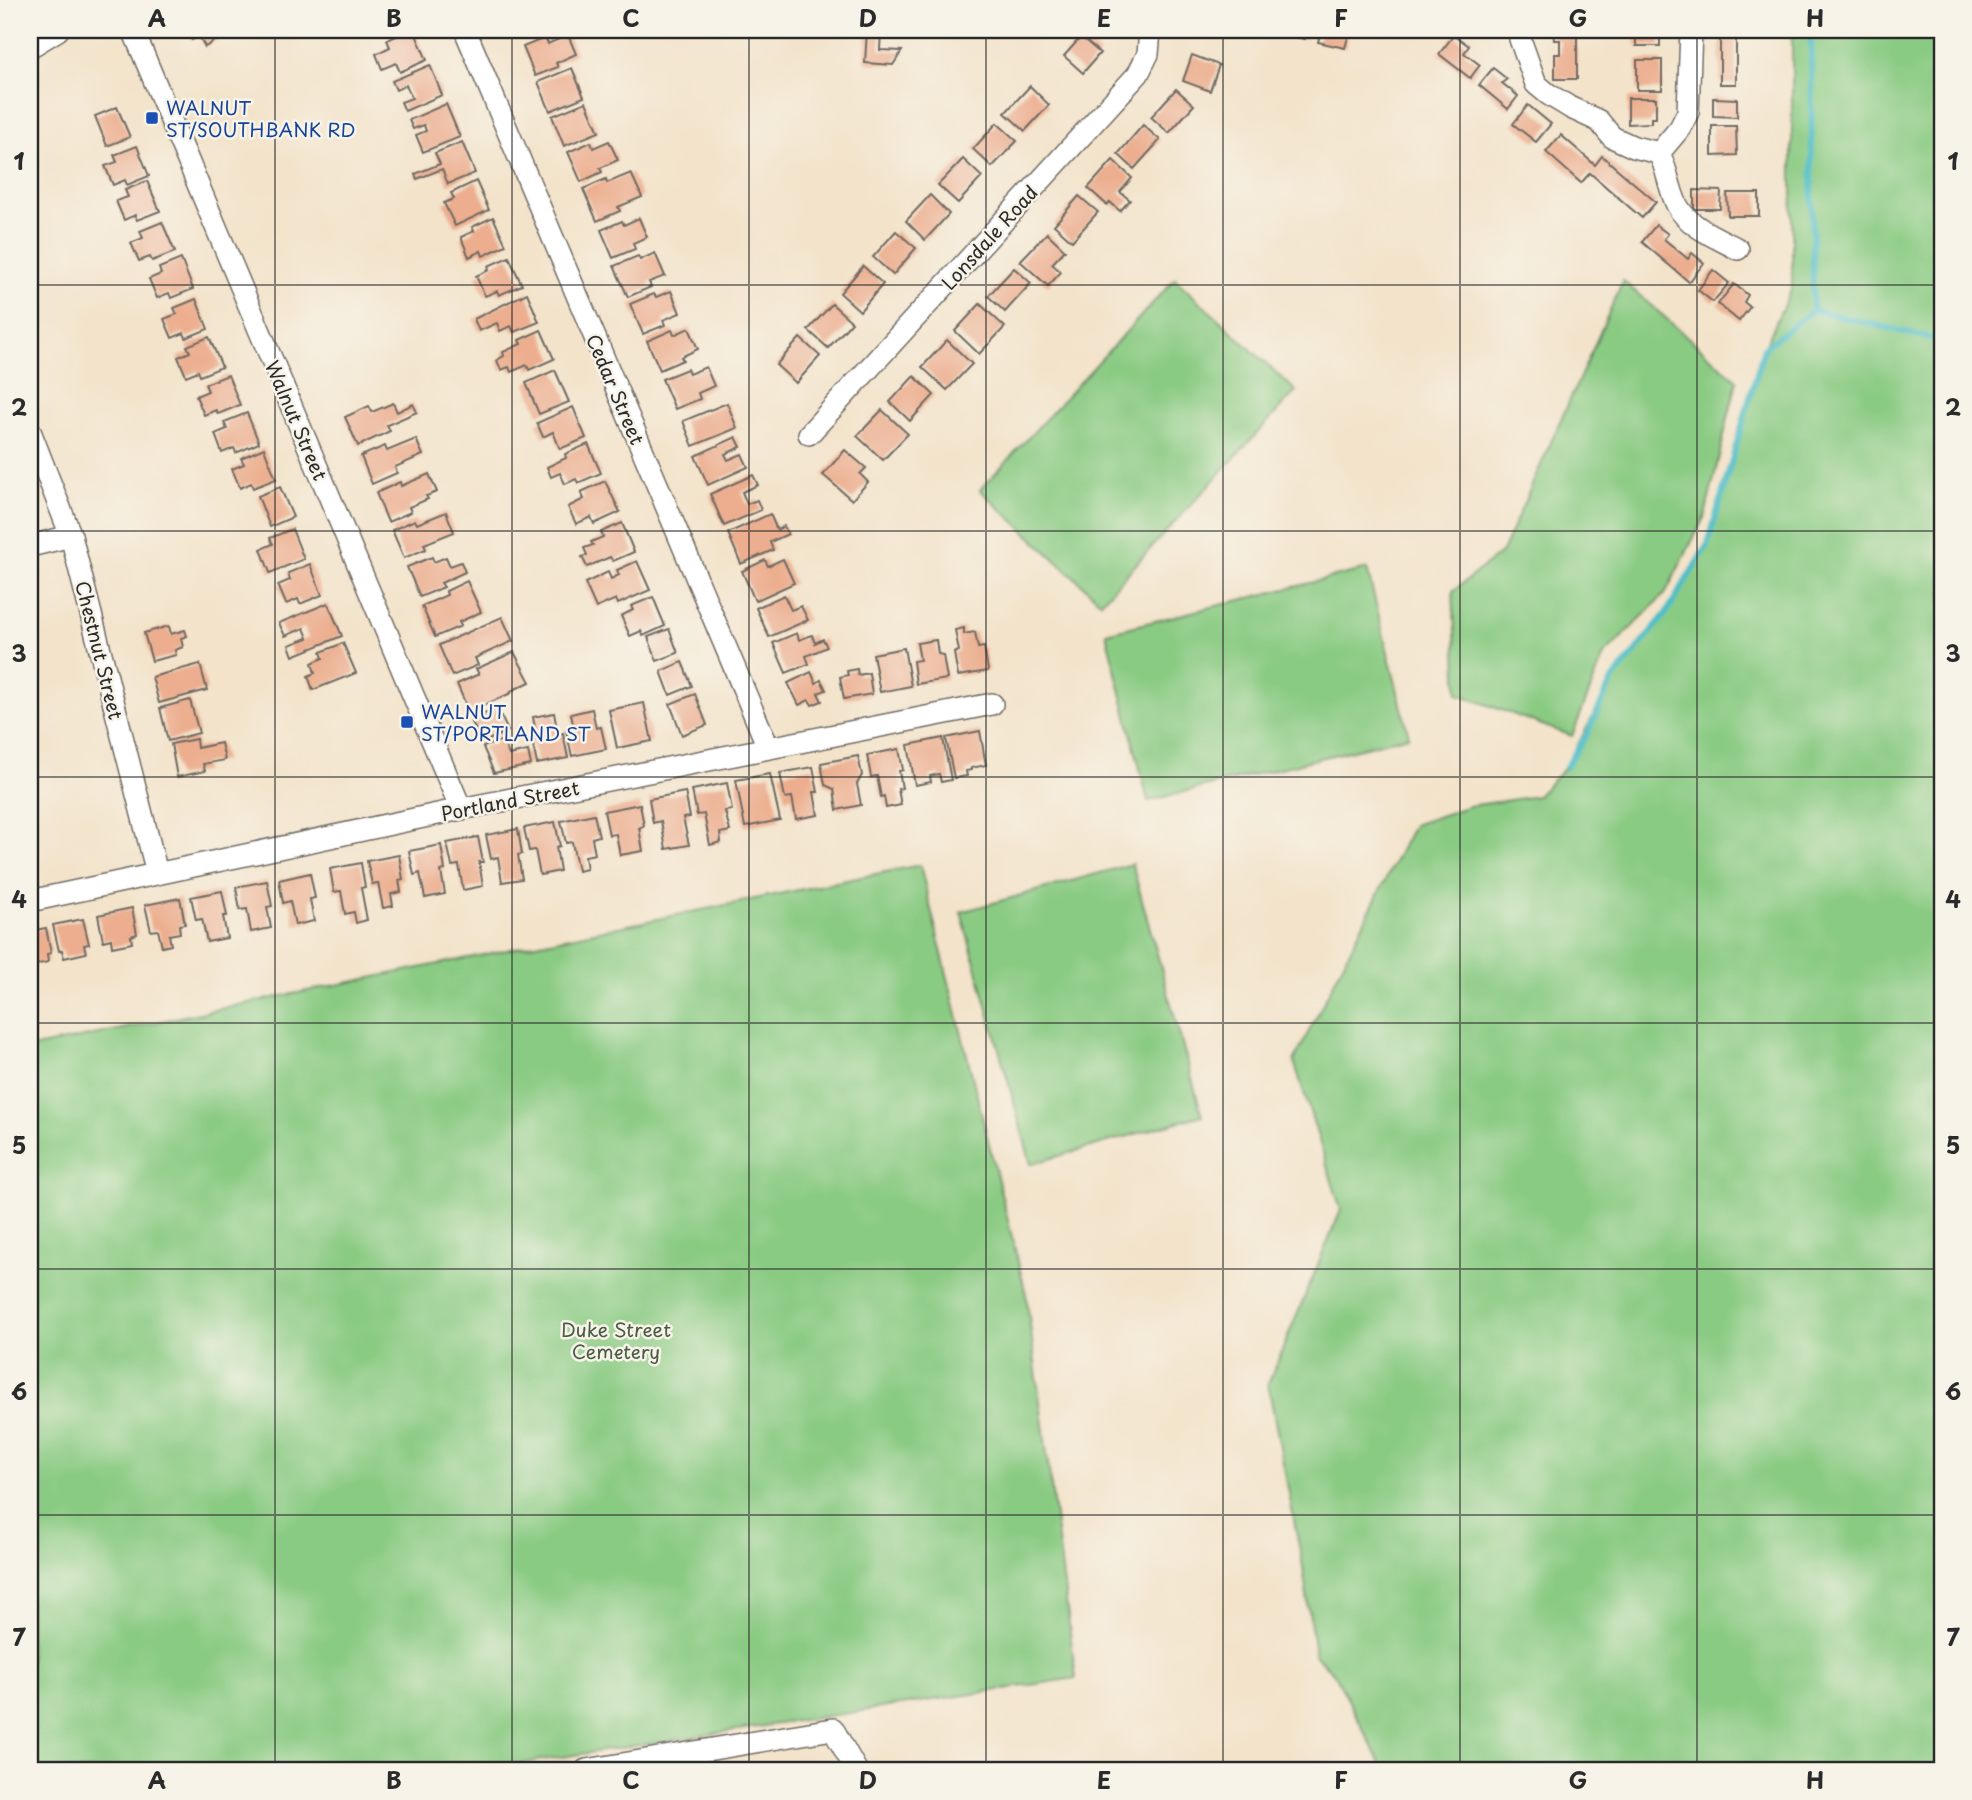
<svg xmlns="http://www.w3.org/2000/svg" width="1972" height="1800" font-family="'Playpen Sans',sans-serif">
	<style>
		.green { fill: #8acb83; stroke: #5a7b57; stroke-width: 2 }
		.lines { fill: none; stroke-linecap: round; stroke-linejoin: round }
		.stream { stroke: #50bec7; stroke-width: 6 }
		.building { fill: #ecae8f }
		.minor-casing { stroke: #716b63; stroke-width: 24 }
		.minor { stroke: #fff; stroke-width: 21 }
		.grid { fill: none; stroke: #2b2b2b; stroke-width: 2; stroke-opacity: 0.55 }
		.transit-dot { fill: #1a4fb4; stroke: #f7f3e8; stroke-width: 2.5 }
		.labels { text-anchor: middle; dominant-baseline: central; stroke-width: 5; stroke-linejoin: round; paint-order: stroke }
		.transit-label { font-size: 19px; fill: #164399; stroke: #f7f3e8; text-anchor: start }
		.street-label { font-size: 19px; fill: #2b2b2b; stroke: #f7f3e8 }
		.park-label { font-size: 19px; fill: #485b45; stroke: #f7f3e8 }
		.neatline { fill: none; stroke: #2b2b2b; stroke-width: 2.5 }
		.grid-label { font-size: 23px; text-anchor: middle; font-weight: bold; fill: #2b2b2b }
	</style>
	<rect width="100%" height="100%" fill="#f7f3e8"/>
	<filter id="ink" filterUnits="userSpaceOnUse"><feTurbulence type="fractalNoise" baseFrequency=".0143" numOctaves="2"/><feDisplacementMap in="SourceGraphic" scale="14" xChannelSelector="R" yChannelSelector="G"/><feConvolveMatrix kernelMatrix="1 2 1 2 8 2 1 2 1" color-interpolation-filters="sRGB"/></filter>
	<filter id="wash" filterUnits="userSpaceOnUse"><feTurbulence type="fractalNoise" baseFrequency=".00686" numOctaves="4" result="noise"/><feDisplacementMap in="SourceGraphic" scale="28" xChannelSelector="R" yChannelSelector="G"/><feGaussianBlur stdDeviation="1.57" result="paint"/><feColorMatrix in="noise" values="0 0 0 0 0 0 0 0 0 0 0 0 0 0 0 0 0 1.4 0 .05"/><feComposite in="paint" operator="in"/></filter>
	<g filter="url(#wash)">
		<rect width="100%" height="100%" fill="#f3e3ca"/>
		<!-- green -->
		<g class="green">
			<path d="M1792 30H1942V1770H1384L1336 1676 1315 1655 1303 1567 1268 1384 1341 1210 1294 1061 1413 825 1469 806 1537 796 1566 767 1611 682 1667 612 1708 544 1764 348 1792 287Z"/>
			<path d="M1175 279 1296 391 1101 602 980 490Z"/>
			<path d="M1623 281 1737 380 1705 516 1665 594 1604 655 1572 736 1458 694 1453 591 1502 552Z"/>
			<path d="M1367 569 1409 736 1148 801 1106 633Z"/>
			<path d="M1132 864 1202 1115 1031 1164 961 912Z"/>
			<path d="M920 865 1026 1294 1076 1678 478 1770H30V1048Z"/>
		</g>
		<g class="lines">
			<!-- stream -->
			<g class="stream">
				<path d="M1811 30 1813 310"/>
				<path d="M1813 310 1942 341"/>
				<path d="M1566 767 1588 732 1611 682 1667 612 1708 544 1764 348 1813 310"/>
			</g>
		</g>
		<g id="blocks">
			<!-- building -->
			<g class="building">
				<path d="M186 30H219L223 36 205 47 199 36 192 40Z"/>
				<path d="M411 30H414L427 60 400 72 396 63 382 69 376 54 390 47 387 40Z"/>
				<path d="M867 30H881L880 50 902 51 893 65 865 63Z"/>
				<path d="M1281 30H1307L1305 39 1280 34Z"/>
				<path d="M1321 30H1350L1345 48 1318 42Z"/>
				<path d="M1553 30H1577V79H1555V54H1560V40H1554Z"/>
				<rect x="1636" y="30" width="24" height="16"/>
				<path d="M568 35 576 54 556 63 558 67 535 76 523 47 545 38 548 44Z"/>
				<path d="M1454 35 1469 46 1464 53 1480 65 1470 78 1439 54Z"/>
				<path d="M1081 37 1100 53 1083 73 1064 56Z"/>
				<rect x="1720" y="39" width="16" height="45"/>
				<path d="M1192 55 1219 65 1210 91 1183 81Z"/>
				<rect x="1637" y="60" width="25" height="30"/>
				<path d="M430 65 442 95 405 111 401 102 412 98 406 85 396 90 392 81Z"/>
				<path d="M572 68 584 97 550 111 538 82Z"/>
				<path d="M1493 68 1507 79 1502 83 1518 96 1508 109 1479 85Z"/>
				<path d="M1030 86 1049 105 1025 131 1005 113Z"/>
				<path d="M1176 89 1194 105 1169 133 1151 117Z"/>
				<path d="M1628 98H1656V118H1651V123L1628 124Z"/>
				<path d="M1713 98 1737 99V117L1713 116Z"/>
				<path d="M586 102 599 132 564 146 552 116Z"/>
				<path d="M446 104 460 137 423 152 416 135 426 131 424 125 413 129 409 120Z"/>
				<path d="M1528 105 1551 124 1536 142 1513 124Z"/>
				<path d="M117 107 130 137 107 146 95 116Z"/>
				<path d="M997 123 1017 141 992 167 973 149Z"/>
				<path d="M1143 125 1160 140 1134 169 1118 154Z"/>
				<path d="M1712 126H1736L1737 155 1712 156Z"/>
				<path d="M1561 135 1595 165 1602 156 1656 202 1642 218 1590 173 1581 183 1546 152Z"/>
				<path d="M609 141 618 160 600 168 602 172 581 182 568 152 591 142 593 148Z"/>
				<path d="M462 142 475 173 448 184 442 169 417 179 415 174 440 164 435 153Z"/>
				<path d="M137 146 149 176 127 185 125 180 113 185 105 166 117 162 114 155Z"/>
				<path d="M963 159 982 177 958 203 938 185Z"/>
				<path d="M1113 160 1132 178 1120 192 1130 200 1120 211 1110 202 1107 205 1088 188Z"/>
				<path d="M631 173 642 197 618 207 620 211 597 221 583 189 606 179 607 183Z"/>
				<path d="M147 181 160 211 137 220 135 215 124 220 116 201 128 197 125 190Z"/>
				<path d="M476 181 489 210 455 226 444 203 454 199 451 193Z"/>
				<path d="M1694 190 1721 191 1720 209H1694Z"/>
				<path d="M1727 193H1759V216H1728Z"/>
				<path d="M930 195 949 214 925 240 906 221Z"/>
				<path d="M1079 196 1098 212 1072 241 1054 225Z"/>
				<path d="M493 217 506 245 483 256 481 251 469 257 461 237 474 231 472 227Z"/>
				<path d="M639 218 647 237 633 243 635 249 613 258 601 230 622 221 624 225Z"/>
				<path d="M162 222 175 252 152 261 150 257 139 261 131 243 143 238 140 231Z"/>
				<path d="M1656 225 1668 234 1664 239 1688 259 1692 253 1704 263 1689 282 1642 242Z"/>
				<path d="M896 231 916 248 893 275 873 257Z"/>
				<path d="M1047 233 1065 250 1052 264 1061 272 1048 286 1020 261Z"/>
				<path d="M655 253 665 276 649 282 651 287 628 297 614 266 638 256 640 260Z"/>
				<path d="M509 257 522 285 499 295 497 291 485 296 476 276 489 270 488 266Z"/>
				<path d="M181 259 193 289 171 298 169 293 157 298 149 279 161 274 159 268Z"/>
				<path d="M863 266 883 284 860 311 840 293Z"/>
				<path d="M1014 268 1031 283 1005 312 988 296Z"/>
				<path d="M1713 270 1729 283 1713 302 1698 290Z"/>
				<path d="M1734 284 1748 295 1744 302 1750 307 1739 321 1718 304Z"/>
				<path d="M671 291 680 313 663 320 665 325 643 334 630 304 654 294 656 297Z"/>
				<path d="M527 293 539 322 514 332 511 326 500 331 497 323 479 331 474 319Z"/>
				<path d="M196 299 208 329 186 338 184 333 172 338 164 319 177 314 174 308Z"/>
				<path d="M832 304 852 322 828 348 808 330Z"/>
				<path d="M980 304 1005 327 979 354 955 331Z"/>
				<path d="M689 328 698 349 681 357 683 360 660 370 647 341 672 330 674 335Z"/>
				<path d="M541 330 554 359 529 370 527 365 511 372 509 367 501 370 497 360 504 356 503 352 521 344 519 340Z"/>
				<path d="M209 337 222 367 200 376 198 371 186 376 178 357 190 352 187 346Z"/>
				<path d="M800 338 820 356 796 383 776 365Z"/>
				<path d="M947 340 972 364 947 390 922 367Z"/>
				<path d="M706 367 714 386 698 393 700 399 675 409 662 379 687 369 689 374Z"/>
				<path d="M555 370 569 402 539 414 526 383Z"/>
				<path d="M228 375 240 405 218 414 216 410 204 415 196 396 208 391 205 384Z"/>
				<path d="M914 376 934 395 910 421 890 402Z"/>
				<path d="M393 403 397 412 413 404 417 412 387 425 390 431 358 446 345 417 369 406 372 412Z"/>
				<path d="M727 403 737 428 693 446 683 421Z"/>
				<path d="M573 407 586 438 560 449 553 432 543 437 537 423Z"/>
				<path d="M882 410 908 434 883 460 857 436Z"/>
				<path d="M247 413 259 443 236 453 234 448 222 453 215 434 227 429 224 422Z"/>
				<path d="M736 437 741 447 725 454 728 460 742 454 748 467 708 485 695 456Z"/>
				<path d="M416 439 423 455 395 467 397 473 372 484 361 456 385 446 387 451Z"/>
				<path d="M588 444 601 473 578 483 576 479 565 484 560 473 551 477 547 467 566 458 565 454Z"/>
				<path d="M264 448 276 479 253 488 251 483 240 488 232 469 244 464 241 458Z"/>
				<path d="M845 450 866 468 860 474 868 482 852 500 823 475Z"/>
				<path d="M429 474 437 492 426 496 428 499 409 507 411 512 388 522 376 493 400 482 401 486Z"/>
				<path d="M753 475 758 485 742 492 747 504 757 500 761 510 724 526 710 494Z"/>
				<path d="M605 481 620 512 594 524 591 517 576 524 568 507 584 499 581 492Z"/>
				<path d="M280 487 293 517 270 527 258 496Z"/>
				<path d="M446 512 454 532 424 544 426 549 404 558 392 530 415 520 417 524Z"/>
				<path d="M770 514 777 530 784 526 788 534 770 542 773 550 741 564 728 533Z"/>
				<path d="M622 523 634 552 613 561 610 557 587 567 582 557 587 555 584 548 593 545 591 542 603 537 601 532Z"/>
				<path d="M292 529 304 559 270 573 261 549 273 544 270 538Z"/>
				<path d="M432 557 434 562 446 557 450 566 461 562 465 572 441 583 444 587 420 597 407 567Z"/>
				<path d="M783 559 794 583 755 601 742 571 765 560 768 566Z"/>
				<path d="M637 561 650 590 618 604 616 599 596 608 585 583 608 572 611 579 619 575 617 570Z"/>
				<path d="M310 564 322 595 300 604 298 599 286 604 278 585 290 580 288 573Z"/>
				<path d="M467 581 481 612 459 622 461 626 435 637 422 606 447 595 446 591Z"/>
				<path d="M784 595 791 610 801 606 808 620 769 637 756 608Z"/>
				<path d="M653 597 665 626 643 636 641 631 630 636 621 616 633 610 631 606Z"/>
				<path d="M328 603 342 636 293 656 289 645 308 638 304 628 285 636 279 623Z"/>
				<path d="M502 617 513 641 475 658 478 665 452 676 439 645Z"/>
				<path d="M169 626 171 634 185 630 187 636 181 638 183 647 175 650 176 655 152 661 144 633Z"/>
				<path d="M964 628V634L975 632 978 648 984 647 988 671 958 676 954 653 959 651 955 630Z"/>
				<path d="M669 629 678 653 657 661 648 637Z"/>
				<path d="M797 633 799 640 812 635 815 643 823 639 827 647 806 656 809 664 786 673 773 643Z"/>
				<path d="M936 640 938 654 943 655 947 679 916 684 913 661 920 660 917 643Z"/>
				<path d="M343 643 356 673 313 690 308 676 315 673 312 663 323 658 321 652Z"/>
				<path d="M904 648 911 686 880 692 873 654Z"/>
				<path d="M514 652 530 682 511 691V693L469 712 457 684 479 674 476 669Z"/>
				<path d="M682 662 692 686 670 695 661 671Z"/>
				<path d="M200 664 207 690 159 703 152 677Z"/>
				<path d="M857 669 858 675 869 673 872 694 844 699 840 677 848 675 847 671Z"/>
				<path d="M811 672 816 683 821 680 826 690 818 693 822 701 812 705 809 700 799 705 788 683Z"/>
				<path d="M695 694 707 725 682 735 670 704Z"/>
				<path d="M190 700 199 733 168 741 160 708Z"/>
				<path d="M644 703 652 741 617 748 609 710Z"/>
				<path d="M497 708 508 731 482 743 471 720Z"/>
				<path d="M592 709 596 728 601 727 606 749 572 756 566 730 574 729 571 714Z"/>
				<path d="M554 713 558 734 563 733 568 758 537 764 532 740 537 739 533 717Z"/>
				<path d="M980 731 986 765 971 768V770L966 771 967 776 954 778 946 738Z"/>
				<path d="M943 738 951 780 941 782 939 774 930 776 931 782 915 785 908 745Z"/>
				<path d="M196 739 197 748 221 743 225 760 203 764 205 771 177 777 171 744Z"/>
				<path d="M503 740 509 755 528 751 531 765 494 773 483 747Z"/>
				<path d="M899 749 903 770 899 771 902 788 898 789 901 805 886 808 884 796 881 797 877 776 871 777 867 755Z"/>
				<path d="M858 756 862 775 857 784 861 805 837 810 834 789 825 785 821 763Z"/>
				<path d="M813 767 818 792H814L818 815 796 819 792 797 785 798 780 773Z"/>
				<path d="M770 774 780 820 745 827 736 780Z"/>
				<path d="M727 783 732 810 725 811 730 831 720 833 721 842 710 845 704 814 697 815 692 790Z"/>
				<path d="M685 792 690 817 683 818 689 845 666 849 661 821 653 823 649 799Z"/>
				<path d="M640 804 644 826 639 828 643 851 620 855 616 834 609 835 604 811Z"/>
				<path d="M594 814 599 836 592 838 595 854 585 856 587 869 578 871 572 842 566 843 561 821Z"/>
				<path d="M555 822 560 846 556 847 560 871 540 875 535 850 529 851 524 828Z"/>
				<path d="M518 829 522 854 518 855 522 879 502 882 498 857 491 859 486 835Z"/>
				<path d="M478 837 483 862H479L483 886 463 890 459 865 452 866 447 843Z"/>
				<path d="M441 845 445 870 441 871 445 894 425 898 420 873 414 875 409 851Z"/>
				<path d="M399 855 403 879 399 880 401 892 391 894 393 906 383 908 378 883 372 884 367 861Z"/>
				<path d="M361 863 365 887 361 888 367 920 356 923 354 912 345 914 341 891 334 892 330 869Z"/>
				<path d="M310 873 315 898 310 899 314 921 295 925 290 901 283 903 279 880Z"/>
				<path d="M267 881 272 906 267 907 271 928 251 932 247 909 240 910 236 887Z"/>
				<path d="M222 891 227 916H223L227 938 207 942 202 919 196 920 191 897Z"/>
				<path d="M180 898 185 924 179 925 180 933 169 935 171 945 162 947 158 930 151 931 145 905Z"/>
				<path d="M132 908 137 934 131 936 132 943 112 947 111 939 103 941 98 915Z"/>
				<path d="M83 919 89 944 84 945 86 953 64 958 62 950 59 951 53 925Z"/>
				<path d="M46 928 51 953 47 954 48 962 30 966V931Z"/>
			</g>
		</g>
	</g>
	<g filter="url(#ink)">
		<use href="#blocks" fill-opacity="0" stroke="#716b63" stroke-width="2"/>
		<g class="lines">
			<!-- minor casing -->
			<g class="minor-casing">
				<g id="minor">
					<path d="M133 30 461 809"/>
					<path d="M465 30 768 747"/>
					<path d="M1691 30 1688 112 1680 128 1659 153C1668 171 1669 189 1677 205 1688 227 1718 238 1738 249"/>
					<path d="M1520 39 1536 84 1548 94 1571 108 1599 121 1612 137 1634 147 1659 153"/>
					<path d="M30 47 58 30"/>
					<path d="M30 431 71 536 157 873"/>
					<path d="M809 434 1138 74 1148 54 1150 30"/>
					<path d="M30 546 71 536"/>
					<path d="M30 901 461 809 992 704"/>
					<path d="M586 1770 833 1729 856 1770"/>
				</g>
			</g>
			<!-- minor -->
			<use href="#minor" class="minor"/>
		</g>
	</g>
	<!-- grid -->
	<path class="grid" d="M275 30V1770M512 30V1770M749 30V1770M986 30V1770M1223 30V1770M1460 30V1770M1697 30V1770M30 285H1942M30 531H1942M30 777H1942M30 1023H1942M30 1269H1942M30 1515H1942"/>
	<!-- markers -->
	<g class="transit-dot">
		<rect x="145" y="111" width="14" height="14" rx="3.5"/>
		<rect x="400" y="715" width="14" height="14" rx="3.5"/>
	</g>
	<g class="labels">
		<!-- transit labels -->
		<g class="transit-label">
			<text x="166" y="107">WALNUT<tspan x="166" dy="22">ST/SOUTHBANK RD</tspan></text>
			<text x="421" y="711">WALNUT<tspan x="421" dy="22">ST/PORTLAND ST</tspan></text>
		</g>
		<!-- street labels -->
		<g class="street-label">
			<text transform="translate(989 237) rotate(-48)">Lonsdale Road</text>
			<text transform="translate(616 389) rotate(67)">Cedar Street</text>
			<text transform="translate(297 420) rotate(67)">Walnut Street</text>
			<text transform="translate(100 650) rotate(76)">Chestnut Street</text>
			<text transform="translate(510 800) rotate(-11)">Portland Street</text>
		</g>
		<!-- park labels -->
		<g class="park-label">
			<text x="616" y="1329">Duke Street<tspan x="616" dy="22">Cemetery</tspan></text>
		</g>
	</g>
	<!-- margin -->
	<rect width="1972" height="1800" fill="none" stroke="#f7f3e8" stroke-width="77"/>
	<rect x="38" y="38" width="1896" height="1724" class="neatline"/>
	<g class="grid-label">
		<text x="157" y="27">A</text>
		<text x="394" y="27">B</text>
		<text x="631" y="27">C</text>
		<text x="868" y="27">D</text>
		<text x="1104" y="27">E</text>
		<text x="1341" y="27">F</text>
		<text x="1578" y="27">G</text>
		<text x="1815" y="27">H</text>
		<text x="19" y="170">1</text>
		<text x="1953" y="170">1</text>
		<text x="19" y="416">2</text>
		<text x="1953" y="416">2</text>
		<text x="19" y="662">3</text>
		<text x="1953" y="662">3</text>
		<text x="19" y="908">4</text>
		<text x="1953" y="908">4</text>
		<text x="19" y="1154">5</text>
		<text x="1953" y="1154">5</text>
		<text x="19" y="1400">6</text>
		<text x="1953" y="1400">6</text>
		<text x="19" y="1646">7</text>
		<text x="1953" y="1646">7</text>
		<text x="157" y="1789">A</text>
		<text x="394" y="1789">B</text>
		<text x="631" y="1789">C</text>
		<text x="868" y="1789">D</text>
		<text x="1104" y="1789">E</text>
		<text x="1341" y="1789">F</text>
		<text x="1578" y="1789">G</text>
		<text x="1815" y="1789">H</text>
	</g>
</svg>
